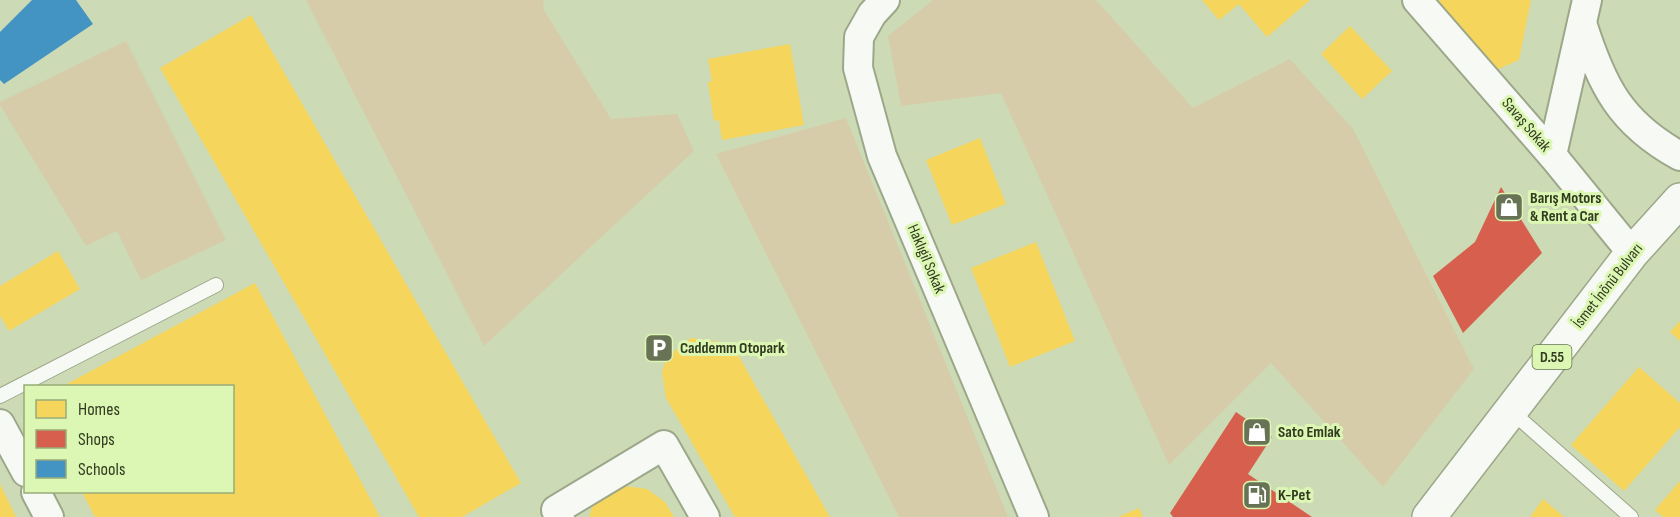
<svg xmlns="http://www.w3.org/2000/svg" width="1680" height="517" font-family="'Sofia Sans Condensed',sans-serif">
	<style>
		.green { fill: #d7cca9 }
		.homes { fill: #f6d55c }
		.shops { fill: #d6604d }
		.schools { fill: #4393c3 }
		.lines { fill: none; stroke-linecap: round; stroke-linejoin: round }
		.service-casing { stroke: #9ca78a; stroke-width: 16 }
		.minor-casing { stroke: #9ca78a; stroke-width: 32 }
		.primary-casing { stroke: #9ca78a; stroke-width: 36 }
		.service { stroke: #f7faf4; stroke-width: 14 }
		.minor { stroke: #f7faf4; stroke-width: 28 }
		.primary { stroke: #f7faf4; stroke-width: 33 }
		.labels { text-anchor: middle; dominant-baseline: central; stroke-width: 6; stroke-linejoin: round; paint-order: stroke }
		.shield { fill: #dcf7b3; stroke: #64734c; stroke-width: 1.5 }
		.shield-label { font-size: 15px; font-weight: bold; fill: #313b20 }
		.street-label { font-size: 16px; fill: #313b20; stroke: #dcf7b3 }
		.poi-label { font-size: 16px; font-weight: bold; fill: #313b20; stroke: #dcf7b3; text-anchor: start }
	</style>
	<rect width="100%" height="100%" fill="#ccdbb5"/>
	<!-- green -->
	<g class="green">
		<path d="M306 0H543L544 10 611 119 677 114 694 151 484 346Z"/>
		<path d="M933 0H1096L1193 108 1290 59 1353 129 1474 369 1383 487 1271 363 1169 465 1001 93 901 106 888 36Z"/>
		<path d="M126 41 226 240 141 280 117 231 86 246 0 105V102Z"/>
		<path d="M846 118 1008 517H899L716 154Z"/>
	</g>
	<!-- homes -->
	<g class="homes">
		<path d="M1202 0H1310L1267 37 1239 4 1219 20Z"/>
		<path d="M1427 0H1531L1519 60 1489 73Z"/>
		<path d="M251 15 521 483 462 517H419L160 68Z"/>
		<path d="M1350 26 1392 71 1362 99 1321 54Z"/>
		<path d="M790 44 804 125 722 140 719 120 714 121 708 82 712 81 708 59Z"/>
		<path d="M980 138 1006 204 952 225 926 160Z"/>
		<path d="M1036 242 1075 341 1010 367 971 268Z"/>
		<path d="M58 251 80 289 9 331 0 316V286Z"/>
		<path d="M255 283 380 517H95L82 492H232V386H63Z"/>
		<path d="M1680 321V341L1670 332Z"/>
		<path d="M691 338 720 342 738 355 830 517H735L666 398 662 372 667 357Z"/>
		<path d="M1639 367 1680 403V427L1624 491 1571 445Z"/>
		<path d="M1680 481V517H1663L1655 510Z"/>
		<path d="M0 484 16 517H0Z"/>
		<path d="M618 485 647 489 665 502 674 517H589L593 504Z"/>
		<path d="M1543 499 1564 517H1530Z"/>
		<path d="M1139 508 1143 517H1118Z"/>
	</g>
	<!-- shops -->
	<g class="shops">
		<path d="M1501 187 1542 253 1463 333 1433 276 1475 242Z"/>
		<path d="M1236 412 1272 437 1248 474 1312 517H1173L1170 513Z"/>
	</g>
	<!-- schools -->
	<path class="schools" d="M32 0H76L93 24 4 84 0 80V32Z"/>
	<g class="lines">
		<!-- service casing -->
		<g class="service-casing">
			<g id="service">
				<path d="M0 396 216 285"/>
				<path d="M1511 411 1631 517"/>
			</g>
		</g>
		<!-- minor casing -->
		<g class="minor-casing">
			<g id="minor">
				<path d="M885 0 872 14 859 37 858 68 882 156 1034 517"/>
				<path d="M1417 0 1552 155 1632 253"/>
				<path d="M1582 23C1602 86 1620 123 1680 156"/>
				<path d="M1552 155 1587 0"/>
				<path d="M0 424 26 472"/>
				<path d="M36 492 49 517"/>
				<path d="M560 517 556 510 664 445 705 517"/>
			</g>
		</g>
		<!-- primary casing -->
		<g class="primary-casing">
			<path id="primary" d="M1429 517 1632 253 1680 200"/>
		</g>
		<!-- service -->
		<use href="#service" class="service"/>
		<!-- minor -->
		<use href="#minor" class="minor"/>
		<!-- primary -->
		<use href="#primary" class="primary"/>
	</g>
	<!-- icons -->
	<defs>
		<g id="shop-square" transform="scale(1.5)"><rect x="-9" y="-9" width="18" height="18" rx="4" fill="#677354" stroke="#dcf7b3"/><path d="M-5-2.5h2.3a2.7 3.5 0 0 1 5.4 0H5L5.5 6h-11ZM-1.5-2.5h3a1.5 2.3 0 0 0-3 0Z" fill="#fff"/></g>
		<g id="parking-square" transform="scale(1.5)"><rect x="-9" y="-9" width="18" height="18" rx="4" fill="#677354" stroke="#dcf7b3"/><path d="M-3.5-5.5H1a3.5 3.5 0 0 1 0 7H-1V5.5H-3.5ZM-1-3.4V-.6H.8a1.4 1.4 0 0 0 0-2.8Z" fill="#fff"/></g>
		<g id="fuel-square" transform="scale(1.5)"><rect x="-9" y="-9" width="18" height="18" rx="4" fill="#677354" stroke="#dcf7b3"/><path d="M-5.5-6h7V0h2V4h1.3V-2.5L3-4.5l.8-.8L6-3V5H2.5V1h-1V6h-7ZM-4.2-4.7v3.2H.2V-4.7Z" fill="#fff"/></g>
	</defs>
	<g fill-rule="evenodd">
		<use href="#shop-square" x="1509" y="207"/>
		<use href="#parking-square" x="659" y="348"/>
		<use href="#shop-square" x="1257" y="432"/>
		<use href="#fuel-square" x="1257" y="495"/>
	</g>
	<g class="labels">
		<!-- shield labels -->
		<rect class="shield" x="1532.5" y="345" width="39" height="24" rx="4.5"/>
		<g class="shield-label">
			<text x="1552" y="357">D.55</text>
		</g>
		<!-- street labels -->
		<g class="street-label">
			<text transform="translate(1526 125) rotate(49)">Savaş Sokak</text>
			<text transform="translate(926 259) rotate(67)">Haklıgil Sokak</text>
			<text transform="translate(1608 286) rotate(-52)">İsmet İnönü Bulvarı</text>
		</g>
		<!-- poi labels -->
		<g class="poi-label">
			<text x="1530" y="198">Barış Motors<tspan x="1530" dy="18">&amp; Rent a Car</tspan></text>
			<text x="680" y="348">Caddemm Otopark</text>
			<text x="1278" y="432">Sato Emlak</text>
			<text x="1278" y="495">K-Pet</text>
		</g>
	</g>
	<!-- legend -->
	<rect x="24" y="385" width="210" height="108" fill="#dcf7b3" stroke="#98ac78" stroke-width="1.5"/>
	<rect x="36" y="400" width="30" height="18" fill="#f6d55c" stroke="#98ac78" stroke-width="1.5"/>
	<text x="78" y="415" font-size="18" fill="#313b20">Homes</text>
	<rect x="36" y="430" width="30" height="18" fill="#d6604d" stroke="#98ac78" stroke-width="1.5"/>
	<text x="78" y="445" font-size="18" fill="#313b20">Shops</text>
	<rect x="36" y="460" width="30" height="18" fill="#4393c3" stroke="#98ac78" stroke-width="1.5"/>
	<text x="78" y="475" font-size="18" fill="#313b20">Schools</text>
</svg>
